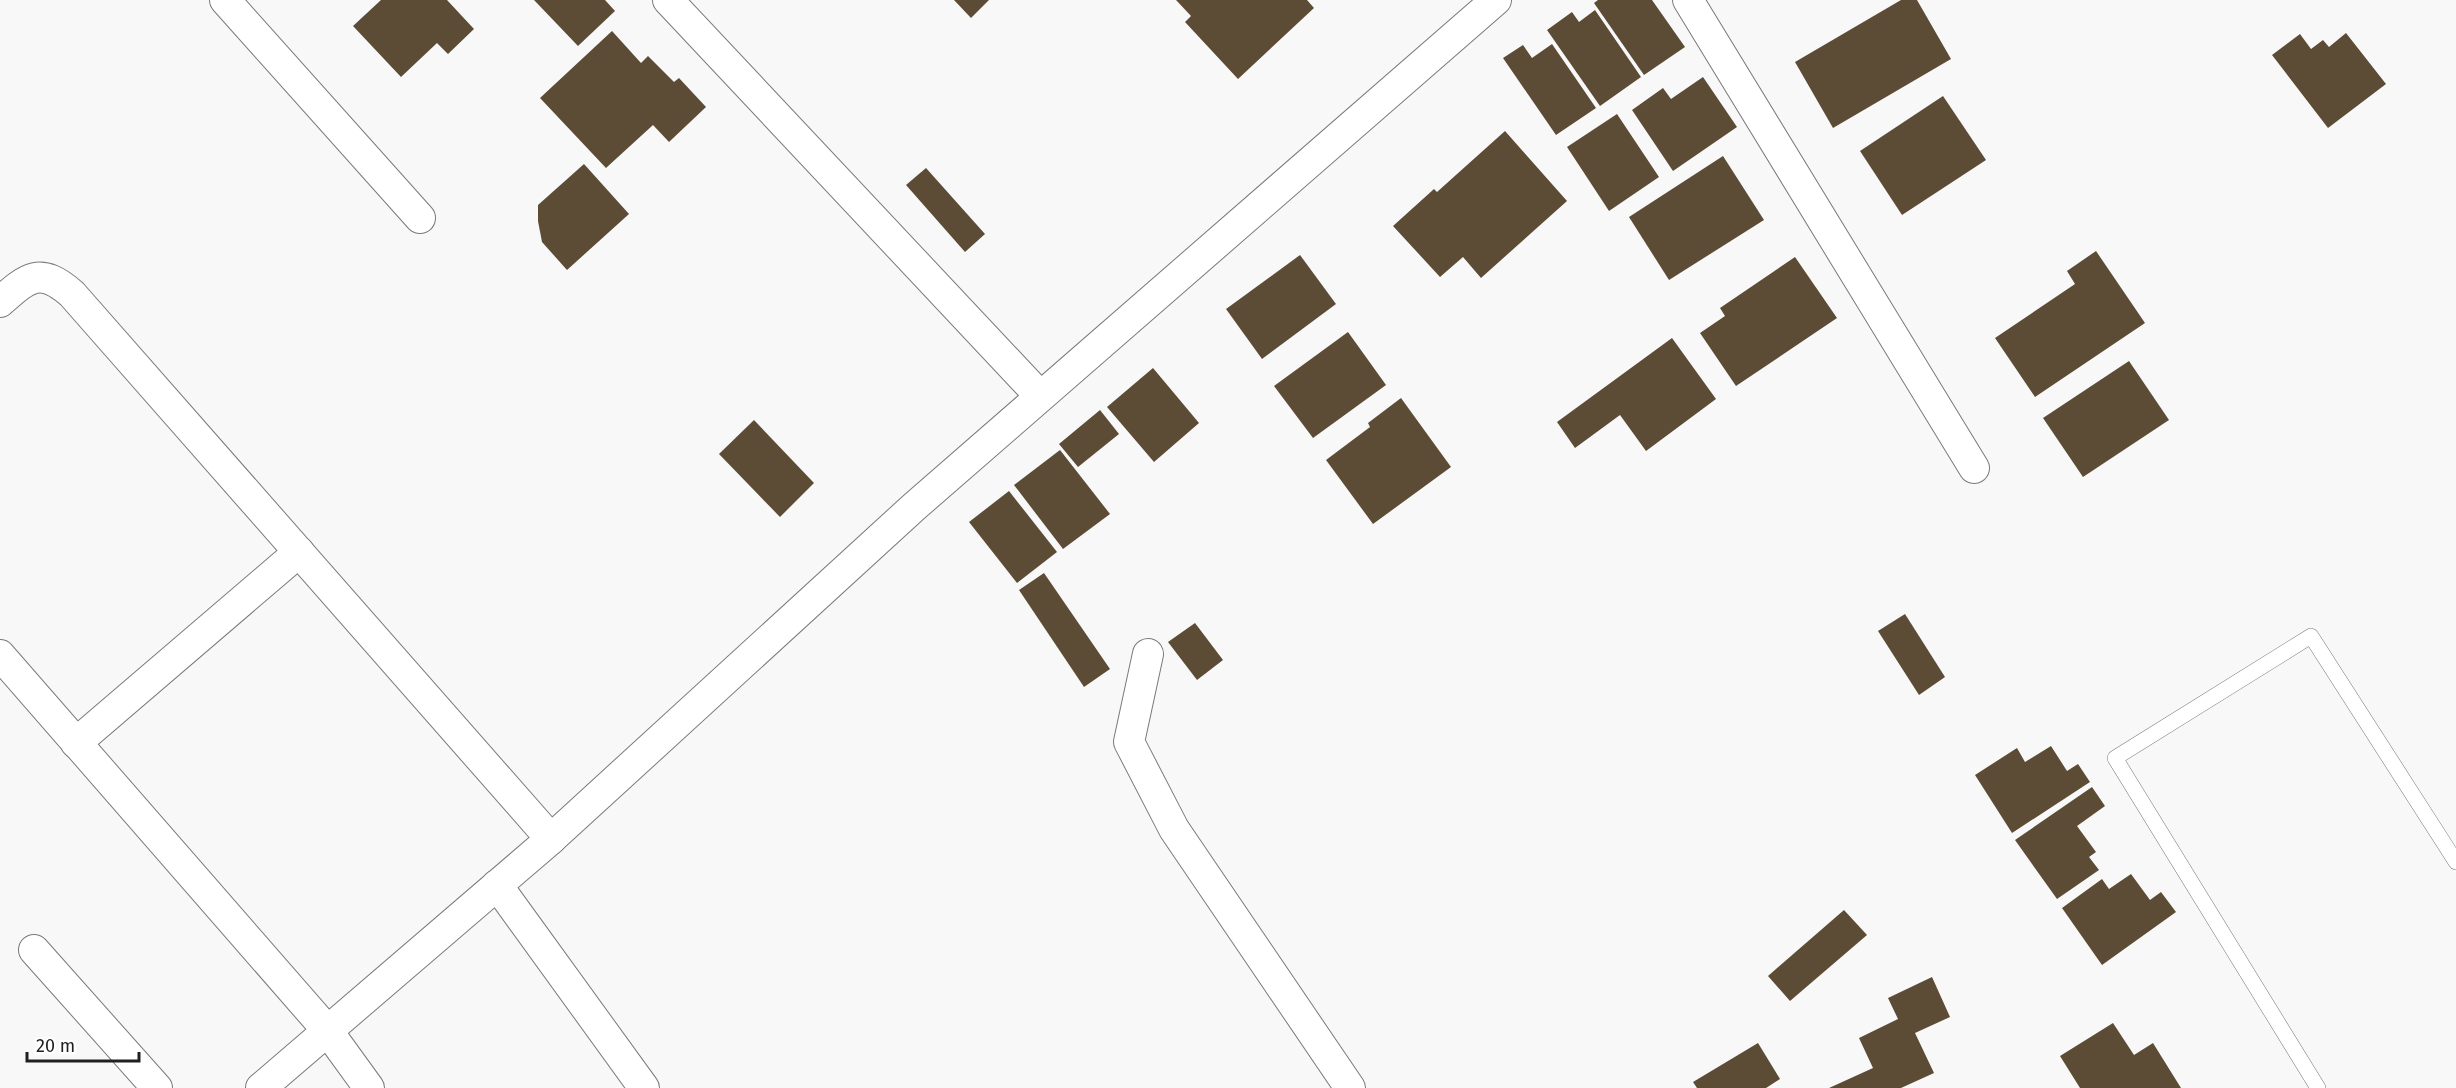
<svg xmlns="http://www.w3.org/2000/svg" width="2456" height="1088" font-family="'Fira Sans',sans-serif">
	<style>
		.building { fill: #5c4c36 }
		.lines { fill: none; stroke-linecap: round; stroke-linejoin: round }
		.lane-casing { stroke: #7a7a7b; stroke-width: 16 }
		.street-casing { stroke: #7a7a7b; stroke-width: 32 }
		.lane { stroke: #fff; stroke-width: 15 }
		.street { stroke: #fff; stroke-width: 30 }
	</style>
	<rect width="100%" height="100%" fill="#f8f8f9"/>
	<!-- building -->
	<g class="building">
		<path d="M381 0H447L474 29 448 54 437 43 401 77 353 26Z"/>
		<path d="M534 0H605L615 11 578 46Z"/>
		<path d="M954 0H989L971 18Z"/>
		<path d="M1176 0H1307L1314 8 1238 79 1185 22 1191 16Z"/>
		<path d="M1598 0H1652L1685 47 1644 75 1594 3Z"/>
		<path d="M1901 0H1917L1951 59 1833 128 1795 62Z"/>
		<path d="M1595 10 1641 77 1600 106 1547 30 1572 12 1579 22Z"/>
		<path d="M612 31 641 63 648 56 674 82 679 78 706 107 669 142 653 125 606 168 540 98Z"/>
		<path d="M2346 33 2386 84 2328 128 2272 55 2300 34 2311 49 2323 40 2329 47Z"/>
		<path d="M1552 44 1596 108 1556 135 1503 58 1523 45 1532 58Z"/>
		<path d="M1703 77 1737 127 1673 171 1632 110 1663 88 1671 99Z"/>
		<path d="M1943 96 1986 160 1902 215 1860 151Z"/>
		<path d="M1617 114 1659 177 1609 211 1567 147Z"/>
		<path d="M1505 131 1567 201 1481 278 1463 257 1440 277 1393 226 1434 189 1437 192Z"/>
		<path d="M1723 156 1764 220 1669 280 1629 217Z"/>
		<path d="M584 164 629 214 567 270 542 242 538 221V205Z"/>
		<path d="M926 168 985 234 965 252 906 185Z"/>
		<path d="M2096 251 2145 323 2035 397 1995 338 2075 284 2067 271Z"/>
		<path d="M1300 255 1336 304 1262 359 1226 309Z"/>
		<path d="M1795 257 1837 318 1736 386 1700 333 1725 316 1720 308Z"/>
		<path d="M1348 332 1386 385 1313 438 1274 386Z"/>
		<path d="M1672 338 1716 399 1646 451 1620 415 1575 448 1557 422Z"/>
		<path d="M2129 361 2169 420 2083 477 2043 418Z"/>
		<path d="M1153 368 1199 423 1154 462 1107 407Z"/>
		<path d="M1401 398 1451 467 1373 524 1326 460 1370 427 1368 423Z"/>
		<path d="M1100 410 1119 434 1078 467 1059 444Z"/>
		<path d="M754 420 814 483 780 517 719 454Z"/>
		<path d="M1060 450 1110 514 1063 549 1014 485Z"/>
		<path d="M1009 491 1057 552 1017 583 969 522Z"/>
		<path d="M1044 573 1110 669 1084 687 1019 590Z"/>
		<path d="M1905 614 1945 677 1919 695 1878 631Z"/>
		<path d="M1195 623 1223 660 1197 680 1168 642Z"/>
		<path d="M2051 746 2067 771 2078 764 2090 782 2012 833 1975 775 2017 748 2025 762Z"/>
		<path d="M2092 787 2105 806 2077 826 2096 852 2089 857 2099 870 2057 899 2015 840Z"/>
		<path d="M2131 874 2150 900 2161 892 2176 912 2102 965 2062 908 2102 879 2109 889Z"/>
		<path d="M1844 910 1867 935 1790 1001 1768 976Z"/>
		<path d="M1932 977 1950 1017 1915 1033 1934 1073 1901 1088H1829L1873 1068 1859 1038 1898 1019 1888 998Z"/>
		<path d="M2113 1023 2134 1055 2153 1043 2181 1088H2080L2060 1056Z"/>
		<path d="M1758 1043 1780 1079 1766 1088H1697L1693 1082Z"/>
	</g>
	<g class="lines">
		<!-- lane casing -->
		<g class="lane-casing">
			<path id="lane" d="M2318 1088 2115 758 2311 636 2456 862"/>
		</g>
		<!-- street casing -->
		<g class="street-casing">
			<g id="street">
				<path d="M225 0 420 218"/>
				<path d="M668 0 1040 396"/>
				<path d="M1688 0 1974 468"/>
				<path d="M0 302C28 277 40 266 72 294L551 839"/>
				<path d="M1148 654 1129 742 1174 829 1350 1088"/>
				<path d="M0 655 327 1030 369 1088"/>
				<path d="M76 743 299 552"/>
				<path d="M497 885 644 1088"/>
				<path d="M34 950 157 1088"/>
				<path d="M261 1088 551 839 915 506 1496 0"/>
			</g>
		</g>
		<!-- lane -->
		<use href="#lane" class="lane"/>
		<!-- street -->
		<use href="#street" class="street"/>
	</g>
	<!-- scale -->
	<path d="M27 1052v9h112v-9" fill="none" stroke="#202020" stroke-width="3"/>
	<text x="36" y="1052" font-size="18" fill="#202020" stroke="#ffffff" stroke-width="4.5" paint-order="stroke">20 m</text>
</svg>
